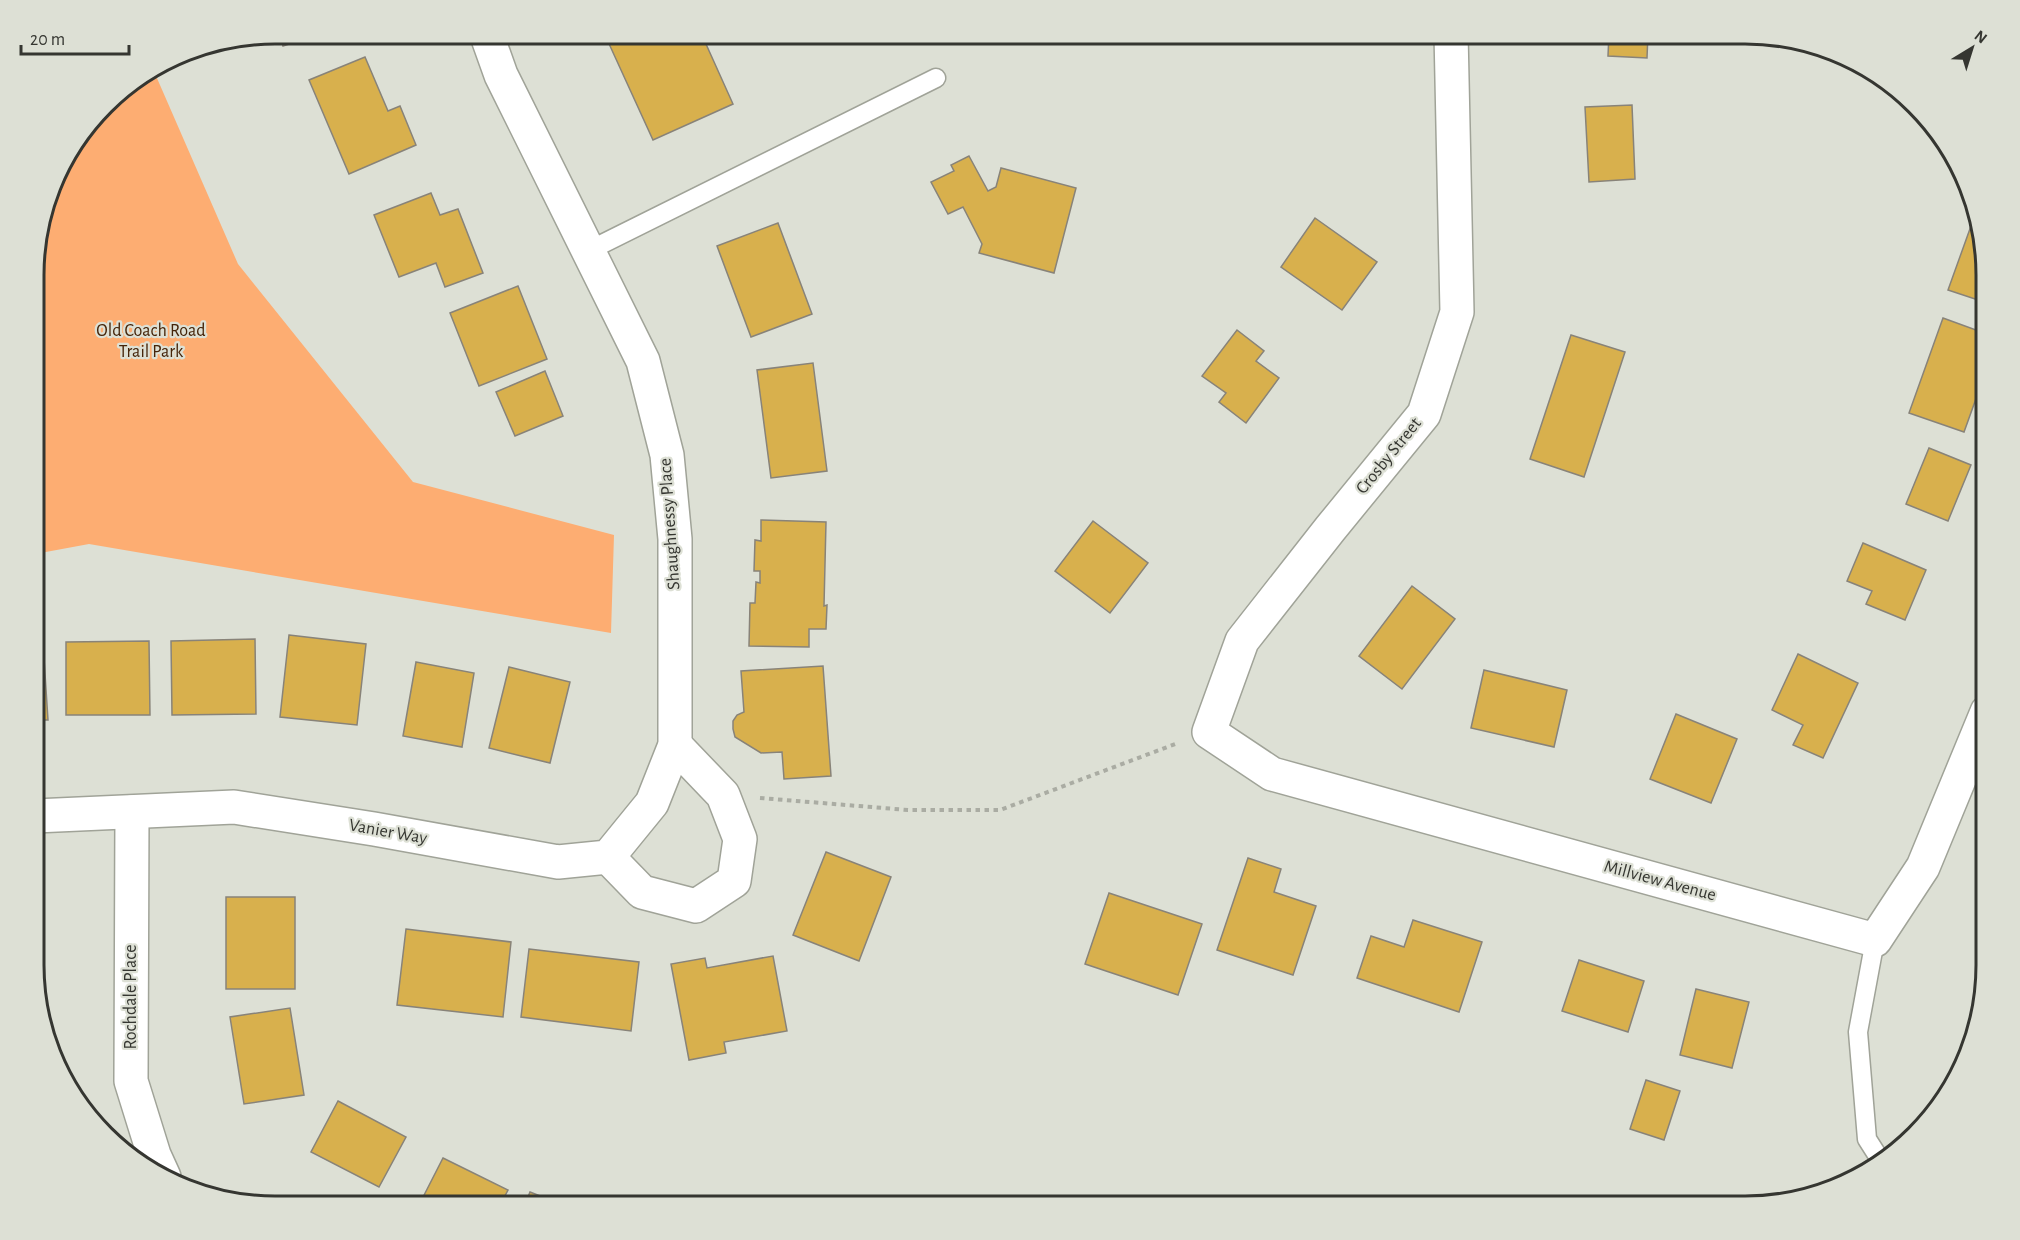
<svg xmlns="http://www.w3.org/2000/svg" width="2020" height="1240" font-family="'Alegreya Sans',sans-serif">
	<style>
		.green { fill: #fdad72 }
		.building { fill: #d8b04d; stroke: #888379; stroke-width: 1.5 }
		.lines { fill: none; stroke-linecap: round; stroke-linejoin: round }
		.service-casing { stroke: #a0a398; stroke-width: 21 }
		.minor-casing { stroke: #a0a398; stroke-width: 36 }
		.path { stroke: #aaaca3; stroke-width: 4; stroke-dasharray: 4.5 4.5; stroke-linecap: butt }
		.service { stroke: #fff; stroke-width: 18 }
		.minor { stroke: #fff; stroke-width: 33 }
		.labels { text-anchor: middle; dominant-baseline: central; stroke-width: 4.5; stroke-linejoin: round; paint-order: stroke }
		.park-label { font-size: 18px; fill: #452409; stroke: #dde0d5 }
		.street-label { font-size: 18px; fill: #353631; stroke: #dde0d5 }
		.rim { fill: none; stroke: #353631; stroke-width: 3 }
	</style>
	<rect width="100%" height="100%" fill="#dde0d5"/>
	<!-- green -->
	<path class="green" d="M153 69 238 264 413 482 614 535 611 633 89 544 35 554V243L58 167 115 93Z"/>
	<!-- building -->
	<g class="building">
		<path d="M279 33H323L283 46Z"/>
		<path d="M610 33H701L733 104 653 140 605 35Z"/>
		<path d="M1609 33H1648L1647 58 1608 56Z"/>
		<path d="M365 57 388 111 400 106 416 145 349 174 309 80Z"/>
		<path d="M1632 105 1635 179 1589 182 1585 107Z"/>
		<path d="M969 156 988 191 996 187 1001 168 1076 188 1054 273 979 253 982 244 963 207 948 214 931 182 954 171 951 165Z"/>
		<path d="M431 193 440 215 458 209 483 273 445 287 436 263 399 277 374 215Z"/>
		<path d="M1315 218 1377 262 1342 310 1281 267Z"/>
		<path d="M778 223 812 314 751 337 717 246Z"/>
		<path d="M1971 226 1977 228 1987 259V303L1948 290Z"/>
		<path d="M518 286 547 359 479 386 450 313Z"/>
		<path d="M1943 318 1987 334V368L1964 432 1909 413Z"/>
		<path d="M1237 330 1264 351 1256 361 1279 378 1246 423 1219 402 1226 393 1202 376Z"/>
		<path d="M1571 335 1625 352 1584 477 1530 459Z"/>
		<path d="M813 363 827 471 771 478 757 370Z"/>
		<path d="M545 371 563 416 515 436 496 392Z"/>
		<path d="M1929 448 1971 465 1948 521 1906 504Z"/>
		<path d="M761 520 826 522 824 606 827 605 826 629H809V647L749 646 750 603H755L756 582 760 583V571H754L755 540 761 541Z"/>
		<path d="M1093 521 1148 563 1110 613 1055 571Z"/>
		<path d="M1863 543 1926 570 1905 620 1866 604 1872 591 1847 581Z"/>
		<path d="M1412 586 1455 619 1402 689 1359 656Z"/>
		<path d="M289 635 366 644 357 725 280 717Z"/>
		<path d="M255 639 256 714 172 715 171 641Z"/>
		<path d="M149 641 150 715H66V642Z"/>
		<path d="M35 643H43L48 720H35Z"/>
		<path d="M1798 654 1858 683 1823 758 1793 745 1803 725 1772 710Z"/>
		<path d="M416 662 474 673 462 747 403 736Z"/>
		<path d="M823 666 831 776 784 779 782 752 761 753 735 737 733 729V721L737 715 744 712 741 671Z"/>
		<path d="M509 667 570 682 550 763 489 748Z"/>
		<path d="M1484 670 1567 690 1554 747 1471 728Z"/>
		<path d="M1676 714 1737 739 1711 803 1650 779Z"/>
		<path d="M826 852 891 877 859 961 793 935Z"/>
		<path d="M1248 858 1281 869 1274 892 1316 906 1293 975 1217 950Z"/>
		<path d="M1109 893 1202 924 1178 995 1085 964Z"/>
		<rect x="226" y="897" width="69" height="92"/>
		<path d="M35 900H41L45 992H35Z"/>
		<path d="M1413 920 1482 942 1459 1012 1357 978 1371 936 1404 947Z"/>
		<path d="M406 929 511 942 503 1017 397 1005Z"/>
		<path d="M529 949 639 962 631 1031 521 1017Z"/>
		<path d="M773 956 787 1031 724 1042 726 1053 689 1060 671 964 705 958 707 968Z"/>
		<path d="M1579 960 1644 981 1628 1032 1562 1011Z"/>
		<path d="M1696 989 1749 1002 1732 1068 1680 1055Z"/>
		<path d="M290 1008 304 1095 244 1104 230 1017Z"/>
		<path d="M1646 1080 1680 1091 1664 1140 1630 1129Z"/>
		<path d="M338 1101 406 1137 379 1187 311 1152Z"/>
		<path d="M443 1158 508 1190 499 1207H418Z"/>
		<path d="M530 1192 568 1207H524Z"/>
	</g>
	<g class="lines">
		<!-- service casing -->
		<g class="service-casing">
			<g id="service">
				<path d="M588 251 936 78"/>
				<path d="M1875 940 1858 1032 1867 1139 1881 1161"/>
			</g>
		</g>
		<!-- minor casing -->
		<g class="minor-casing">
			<g id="minor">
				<path d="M1451 33 1457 312 1424 414 1330 529 1242 641 1209 732 1272 774 1875 940 1923 867 1987 712"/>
				<path d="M132 812 131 1081 154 1155 164 1177"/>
				<path d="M35 816 234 807 374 829 558 862 608 857 652 803 675 745V539L667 455 643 361 501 75 486 33"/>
				<path d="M608 857 642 892 696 906 734 881 740 839 723 795 675 745"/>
			</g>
		</g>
		<!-- path -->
		<path class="path" d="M760 798 908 810H1000L1178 743"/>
		<!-- service -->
		<use href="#service" class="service"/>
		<!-- minor -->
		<use href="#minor" class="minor"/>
	</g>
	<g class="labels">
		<!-- park labels -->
		<g class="park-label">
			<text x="151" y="331">Old Coach Road<tspan x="151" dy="21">Trail Park</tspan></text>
		</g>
		<!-- street labels -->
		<g class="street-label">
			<text transform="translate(1389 456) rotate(-51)">Crosby Street</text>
			<text transform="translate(670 524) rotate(-94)">Shaughnessy Place</text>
			<text transform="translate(388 832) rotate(10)">Vanier Way</text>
			<text transform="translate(1660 881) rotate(15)">Millview Avenue</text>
			<text transform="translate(131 997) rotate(-90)">Rochdale Place</text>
		</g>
	</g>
	<!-- crop -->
	<path d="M0 0H2020V1240H0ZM275 44H1745A231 231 0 0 1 1976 275V965A231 231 0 0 1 1745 1196H275A231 231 0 0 1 44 965V275A231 231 0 0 1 275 44Z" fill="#dde0d5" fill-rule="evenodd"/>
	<path class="rim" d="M275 44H1745A231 231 0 0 1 1976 275V965A231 231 0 0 1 1745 1196H275A231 231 0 0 1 44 965V275A231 231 0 0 1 275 44Z"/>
	<!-- north arrow -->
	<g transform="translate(1972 48) rotate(38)" stroke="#dde0d5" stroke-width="4.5" paint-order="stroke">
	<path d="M0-4.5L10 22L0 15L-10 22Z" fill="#353631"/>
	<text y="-9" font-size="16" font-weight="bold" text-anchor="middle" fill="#353631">N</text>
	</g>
	<!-- scale -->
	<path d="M21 45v9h108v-9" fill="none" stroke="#353631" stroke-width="3"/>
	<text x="30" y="45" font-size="18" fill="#353631" stroke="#dde0d5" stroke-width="4.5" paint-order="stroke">20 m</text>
</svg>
